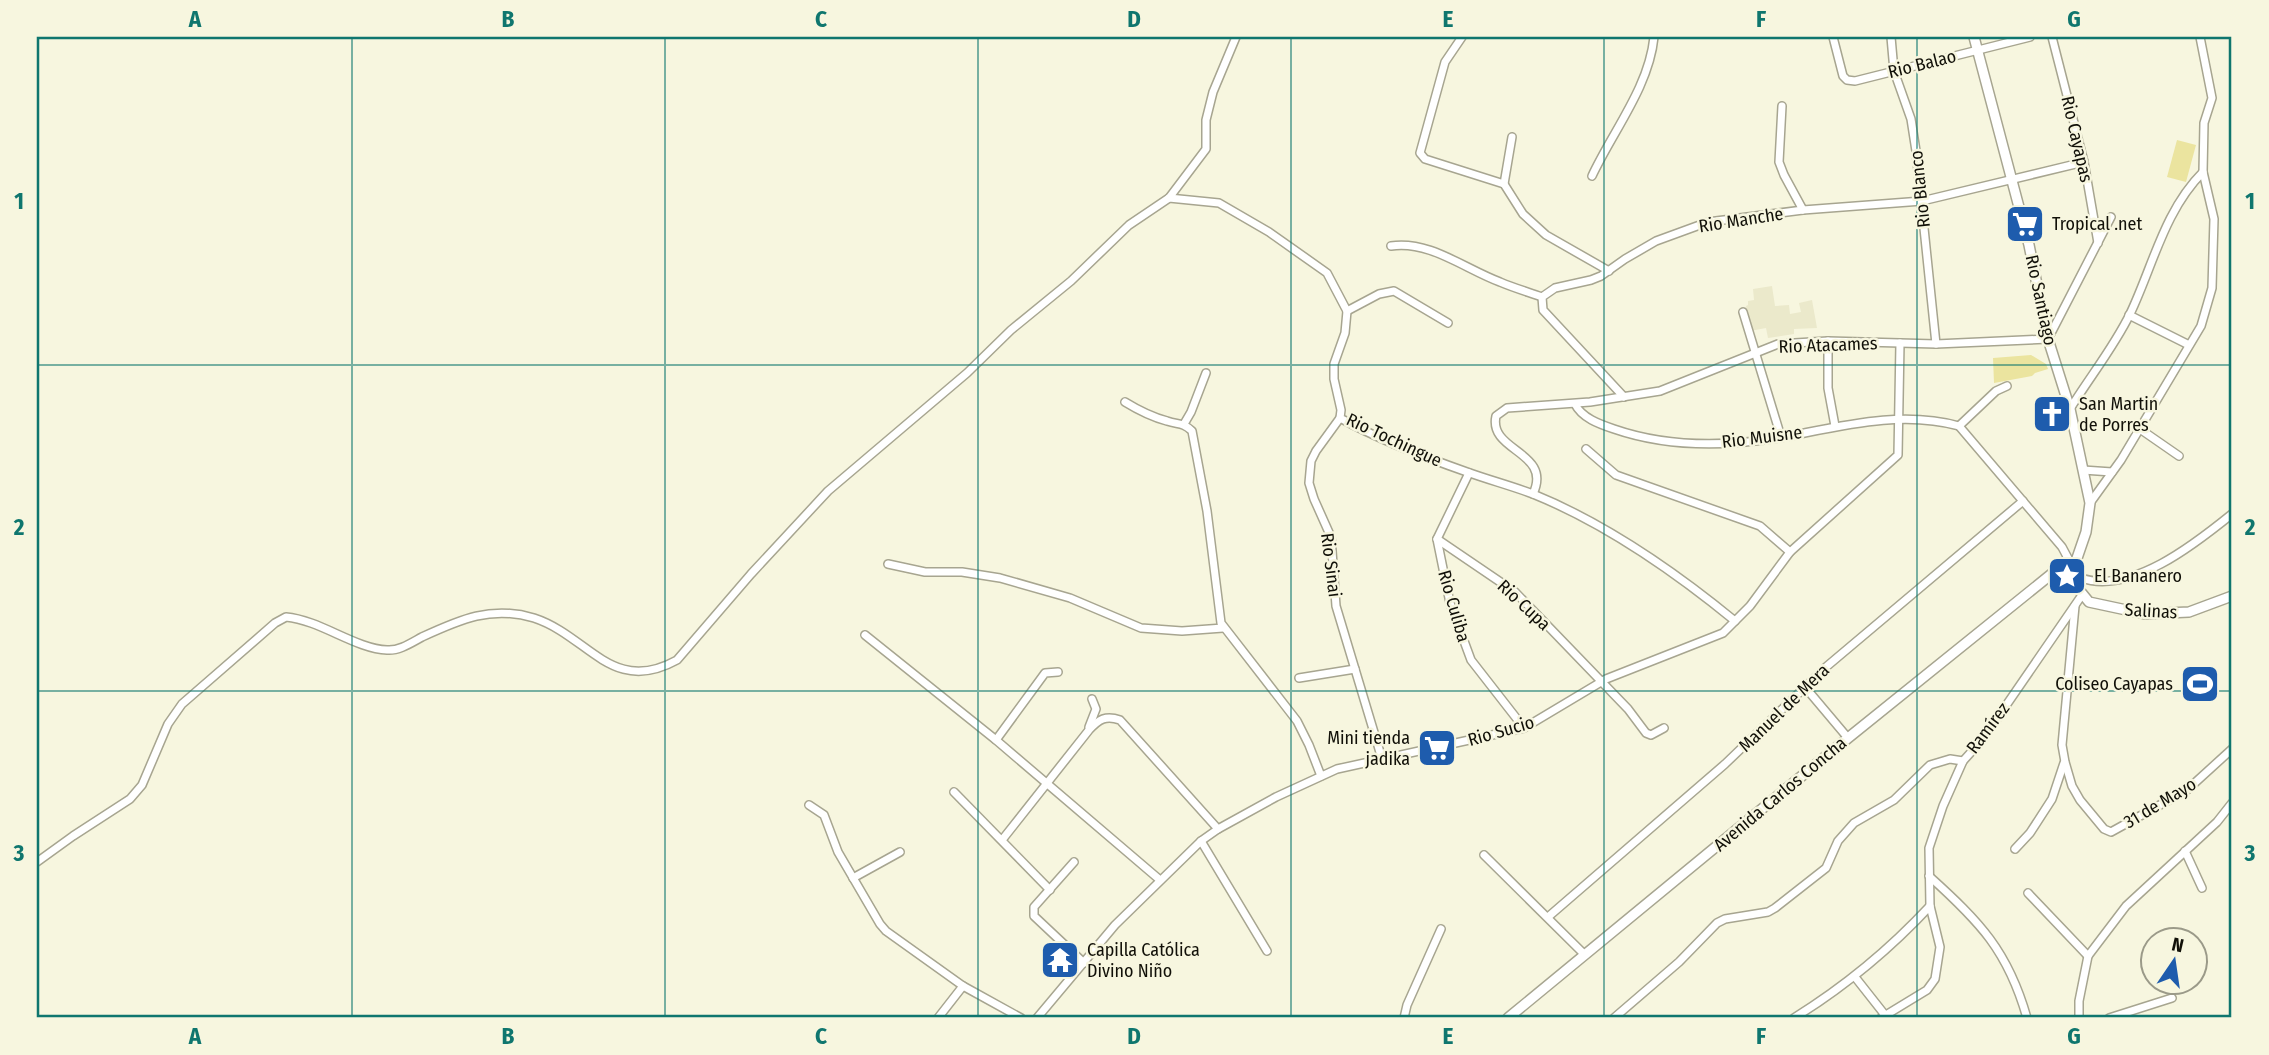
<svg xmlns="http://www.w3.org/2000/svg" width="2269" height="1055" font-family="'Fira Sans Condensed',sans-serif">
	<style>
		.built { fill: #ebe9cb }
		.green { fill: #ebe49f }
		.lines { fill: none; stroke-linecap: round; stroke-linejoin: round }
		.minor-casing { stroke: #a7a590; stroke-width: 10 }
		.tertiary-casing { stroke: #a7a590; stroke-width: 12 }
		.minor { stroke: #fff; stroke-width: 7 }
		.tertiary { stroke: #fff; stroke-width: 9 }
		.grid { fill: none; stroke: #0f766e; stroke-width: 2; stroke-opacity: 0.55 }
		.labels { text-anchor: middle; dominant-baseline: central; stroke-width: 5; stroke-linejoin: round; paint-order: stroke }
		.street-label { font-size: 18px; fill: #111008; stroke: #f7f6df }
		.poi-label { font-size: 18px; fill: #111008; stroke: #f7f6df; text-anchor: start }
		.neatline { fill: none; stroke: #0f766e; stroke-width: 2.5 }
		.grid-label { font-size: 23px; text-anchor: middle; font-weight: bold; fill: #0f766e }
	</style>
	<rect width="100%" height="100%" fill="#f7f6df"/>
	<!-- built -->
	<path class="built" d="M1772 286 1775 306 1789 305 1790 314 1801 312 1799 303 1812 300 1817 328 1794 329V334L1768 338 1766 328 1750 331 1746 306 1748 305V301L1754 300 1753 289Z"/>
	<!-- green -->
	<g class="green">
		<path d="M2177 140 2196 145 2186 182 2167 177Z"/>
		<path d="M2031 355 2046 364 2048 369 2035 373 2032 376 1994 383 1993 358Z"/>
	</g>
	<g class="lines">
		<!-- minor casing -->
		<g class="minor-casing">
			<g id="minor">
				<path d="M1462 37 1445 62 1420 153 1425 159 1504 184 1523 214 1546 235 1609 271"/>
				<path d="M1833 37 1843 76 1847 80 1855 81 2030 37"/>
				<path d="M1891 37 1894 71 1911 119 1916 151 1936 344"/>
				<path d="M2052 37 2084 162 2098 243"/>
				<path d="M1782 106 1779 162 1784 175 1803 210"/>
				<path d="M1592 176C1613 131 1649 87 1654 37"/>
				<path d="M1504 184 1512 137"/>
				<path d="M1169 198 1219 203 1269 232 1327 273 1347 311 1345 333 1334 364V379L1341 410 1340 418C1380 440 1424 457 1467 472 1489 480 1512 486 1533 494 1607 524 1674 571 1735 621"/>
				<path d="M1391 246C1429 240 1465 269 1500 282 1514 288 1528 292 1542 297"/>
				<path d="M1347 311 1379 294 1394 291 1448 323"/>
				<path d="M1743 312 1781 437"/>
				<path d="M2129 315 2189 345"/>
				<path d="M1828 341V388L1835 426"/>
				<path d="M1624 397 1543 310 1542 297 1555 288 1591 280 1601 276 1625 259 1656 241 1708 222 1803 210 1922 201 2084 162"/>
				<path d="M1125 402C1138 410 1152 417 1167 421 1179 425 1182 422 1192 431L1207 511 1221 623 1297 721 1309 745 1321 776"/>
				<path d="M1575 404C1582 418 1599 424 1614 429 1669 448 1726 447 1784 437 1842 426 1901 410 1959 426L2062 547 2070 562"/>
				<path d="M2070 409C2089 378 2114 347 2130 314 2153 266 2164 211 2203 172"/>
				<path d="M1340 418 1316 451 1311 461 1309 483 1314 499 1331 537 1336 606 1382 759"/>
				<path d="M1184 424 1191 412 1206 373"/>
				<path d="M1959 426 1996 391 2007 386"/>
				<path d="M2140 429 2179 456"/>
				<path d="M1586 449 1616 475 1760 526 1790 552"/>
				<path d="M2083 470 2112 472"/>
				<path d="M1469 473 1437 539 1450 603 1471 660 1524 728"/>
				<path d="M1533 494C1553 451 1488 452 1496 416L1507 408 1590 402 1660 391 1778 344 1828 341 1936 344 2048 339 2111 217"/>
				<path d="M2090 503 2121 460 2201 326 2212 288 2214 219 2203 172 2204 123 2212 98 2200 37"/>
				<path d="M1437 539 1515 592 1628 709 1646 733 1651 735 1664 728"/>
				<path d="M888 564 925 572H962L1000 578 1070 598 1141 628 1182 631 1223 628"/>
				<path d="M2081 578C2131 595 2195 544 2232 514"/>
				<path d="M2075 606 2062 745 2065 762 2072 786 2080 800 2104 829 2111 832 2187 790 2232 749"/>
				<path d="M865 635 996 740 1160 880"/>
				<path d="M1299 678 1355 669"/>
				<path d="M1805 687 1848 738"/>
				<path d="M1089 727 1096 709 1092 699"/>
				<path d="M996 740 1045 673 1058 672"/>
				<path d="M954 792 1050 890"/>
				<path d="M809 805 824 815 838 852 880 924 886 931 963 986 1021 1018"/>
				<path d="M1002 840 1089 730C1099 719 1106 715 1120 720L1218 829"/>
				<path d="M1201 841 1267 951"/>
				<path d="M2015 849 2030 833 2052 799 2064 763"/>
				<path d="M2185 851 2202 888"/>
				<path d="M1484 855 1585 955"/>
				<path d="M37 862 73 836 130 799 142 785 168 724 182 704 275 623 286 617C320 620 356 649 387 650 399 651 411 643 422 637 459 620 491 605 534 618 589 636 612 696 677 660L751 574 828 491 967 373 1011 330 1071 281 1129 225 1169 198 1206 149V120L1213 92 1236 37"/>
				<path d="M1074 862 1034 907V916L1084 963"/>
				<path d="M1929 876C1980 922 2008 951 2027 1018"/>
				<path d="M853 878 900 852"/>
				<path d="M2028 893 2088 956"/>
				<path d="M1548 917 1725 764 1826 667 2023 501"/>
				<path d="M1855 977 1885 1015"/>
				<path d="M938 1018 963 986"/>
				<path d="M1037 1018 1115 925 1201 841 1218 829 1276 797 1337 769 1524 728 1606 679 1723 633 1750 606 1790 552 1898 455 1900 343"/>
				<path d="M1404 1018 1407 1005 1441 929"/>
				<path d="M1614 1018 1679 962 1717 923 1725 919 1768 912 1775 908 1826 868 1838 841 1854 823 1894 800 1930 765 1950 759 1963 761"/>
				<path d="M1794 1018C1844 987 1890 949 1930 906"/>
				<path d="M1881 1018 1927 990 1935 979 1940 947 1930 906 1929 848 1943 806 1963 761 1983 739 2082 595"/>
				<path d="M2079 1018V1001L2088 956 2126 906 2217 822 2232 803"/>
				<path d="M2109 1018 2172 998"/>
			</g>
		</g>
		<!-- tertiary casing -->
		<g class="tertiary-casing">
			<g id="tertiary">
				<path d="M1974 37 2029 245 2048 339 2070 409 2090 503 2086 532 2075 564"/>
				<circle cx="2067" cy="576" r="13"/>
				<path d="M2076 586 2089 602 2145 614 2189 612 2232 596"/>
				<path d="M1508 1018 1848 738 2054 572"/>
			</g>
		</g>
		<!-- minor -->
		<use href="#minor" class="minor"/>
		<!-- tertiary -->
		<use href="#tertiary" class="tertiary"/>
	</g>
	<!-- grid -->
	<path class="grid" d="M352 37V1018M665 37V1018M978 37V1018M1291 37V1018M1604 37V1018M1917 37V1018M37 365H2232M37 691H2232"/>
	<!-- icons -->
	<defs>
		<g id="supermarket-square" transform="scale(2.0125)"><rect x="-9" y="-9" width="18" height="18" rx="4" fill="#1e5cad" stroke="#f7f6df"/><path d="M-6-5.5h2.5l.6 2H6L4.5 2H-2.5L-4.4-4H-6ZM-1.5 3.2a1.3 1.3 0 1 0 .1 0ZM3 3.2a1.3 1.3 0 1 0 .1 0Z" fill="#fff"/></g>
		<g id="church-square" transform="scale(2.0125)"><rect x="-9" y="-9" width="18" height="18" rx="4" fill="#1e5cad" stroke="#f7f6df"/><path d="M-1.2-6h2.4v3.5h3.3v2.4h-3.3V6h-2.4V-.1h-3.3v-2.4h3.3Z" fill="#fff"/></g>
		<g id="sight-square" transform="scale(2.0125)"><rect x="-9" y="-9" width="18" height="18" rx="4" fill="#1e5cad" stroke="#f7f6df"/><path d="M0-6L1.8-2.2L6-1.7L2.9 1.2L3.7 5.4L0 3.3L-3.7 5.4L-2.9 1.2L-6-1.7L-1.8-2.2Z" fill="#fff"/></g>
		<g id="stadium-square" transform="scale(2.0125)"><rect x="-9" y="-9" width="18" height="18" rx="4" fill="#1e5cad" stroke="#f7f6df"/><path d="M0-5a6.5 5 0 1 0 0 10a6.5 5 0 1 0 0-10ZM-3.5-1.8h7v3.6h-7Z" fill="#fff"/></g>
		<g id="temple-square" transform="scale(2.0125)"><rect x="-9" y="-9" width="18" height="18" rx="4" fill="#1e5cad" stroke="#f7f6df"/><path d="M0-6L5-2H3V0L6.5 2.5H4V6H1.5V3h-3V6H-4V2.5H-6.5L-3 0V-2H-5Z" fill="#fff"/></g>
	</defs>
	<g fill-rule="evenodd">
		<use href="#supermarket-square" x="2025" y="224"/>
		<use href="#church-square" x="2052" y="414"/>
		<use href="#sight-square" x="2067" y="576"/>
		<use href="#stadium-square" x="2200" y="684"/>
		<use href="#supermarket-square" x="1437" y="748"/>
		<use href="#temple-square" x="1060" y="960"/>
	</g>
	<g class="labels">
		<!-- street labels -->
		<g class="street-label">
			<text transform="translate(1922 64) rotate(-14)">Rio Balao</text>
			<text transform="translate(2077 139) rotate(77)">Rio Cayapas</text>
			<text transform="translate(1920 189) rotate(-96)">Rio Blanco</text>
			<text transform="translate(1741 220) rotate(-9)">Rio Manche</text>
			<text transform="translate(2041 300) rotate(78)">Rio Santiago</text>
			<text transform="translate(1828 345) rotate(-2)">Rio Atacames</text>
			<text transform="translate(1762 437) rotate(-7)">Rio Muisne</text>
			<text transform="translate(1394 440) rotate(25)">Rio Tochingue</text>
			<text transform="translate(1331 565) rotate(83)">Rio Sinai</text>
			<text transform="translate(1524 605) rotate(43)">Rio Cupa</text>
			<text transform="translate(1454 606) rotate(74)">Rio Culiba</text>
			<text transform="translate(2151 611) rotate(3)">Salinas</text>
			<text transform="translate(1784 708) rotate(-44)">Manuel de Mera</text>
			<text transform="translate(1988 728) rotate(-53)">Ramírez</text>
			<text transform="translate(1501 731) rotate(-16)">Rio Sucio</text>
			<text transform="translate(1780 794) rotate(-40)">Avenida Carlos Concha</text>
			<text transform="translate(2160 803) rotate(-31)">31 de Mayo</text>
		</g>
		<!-- poi labels -->
		<g class="poi-label">
			<text x="2052" y="224">Tropical .net</text>
			<text x="2079" y="404">San Martin<tspan x="2079" dy="21">de Porres</tspan></text>
			<text x="2094" y="576">El Bananero</text>
			<text x="2173" y="684" text-anchor="end">Coliseo Cayapas</text>
			<text x="1410" y="738" text-anchor="end">Mini tienda<tspan x="1410" dy="21">jadika</tspan></text>
			<text x="1087" y="950">Capilla Católica<tspan x="1087" dy="21">Divino Niño</tspan></text>
		</g>
	</g>
	<!-- border -->
	<rect width="2269" height="1055" fill="none" stroke="#f7f6df" stroke-width="77"/>
	<!-- north arrow -->
	<g transform="translate(2174 961) rotate(13)"><circle r="33" fill="#f7f6df" stroke="#9b9a89" stroke-width="2"/>
	<path d="M0-5L12 26L0 18L-12 26Z" fill="#1e5cad"/>
	<text y="-10" font-size="19" font-weight="bold" text-anchor="middle" fill="#111008">N</text>
	</g>
	<rect x="38" y="38" width="2192" height="978" class="neatline"/>
	<g class="grid-label">
		<text x="195" y="27">A</text>
		<text x="508" y="27">B</text>
		<text x="821" y="27">C</text>
		<text x="1134" y="27">D</text>
		<text x="1448" y="27">E</text>
		<text x="1761" y="27">F</text>
		<text x="2074" y="27">G</text>
		<text x="19" y="209">1</text>
		<text x="2250" y="209">1</text>
		<text x="19" y="535">2</text>
		<text x="2250" y="535">2</text>
		<text x="19" y="861">3</text>
		<text x="2250" y="861">3</text>
		<text x="195" y="1044">A</text>
		<text x="508" y="1044">B</text>
		<text x="821" y="1044">C</text>
		<text x="1134" y="1044">D</text>
		<text x="1448" y="1044">E</text>
		<text x="1761" y="1044">F</text>
		<text x="2074" y="1044">G</text>
	</g>
</svg>
